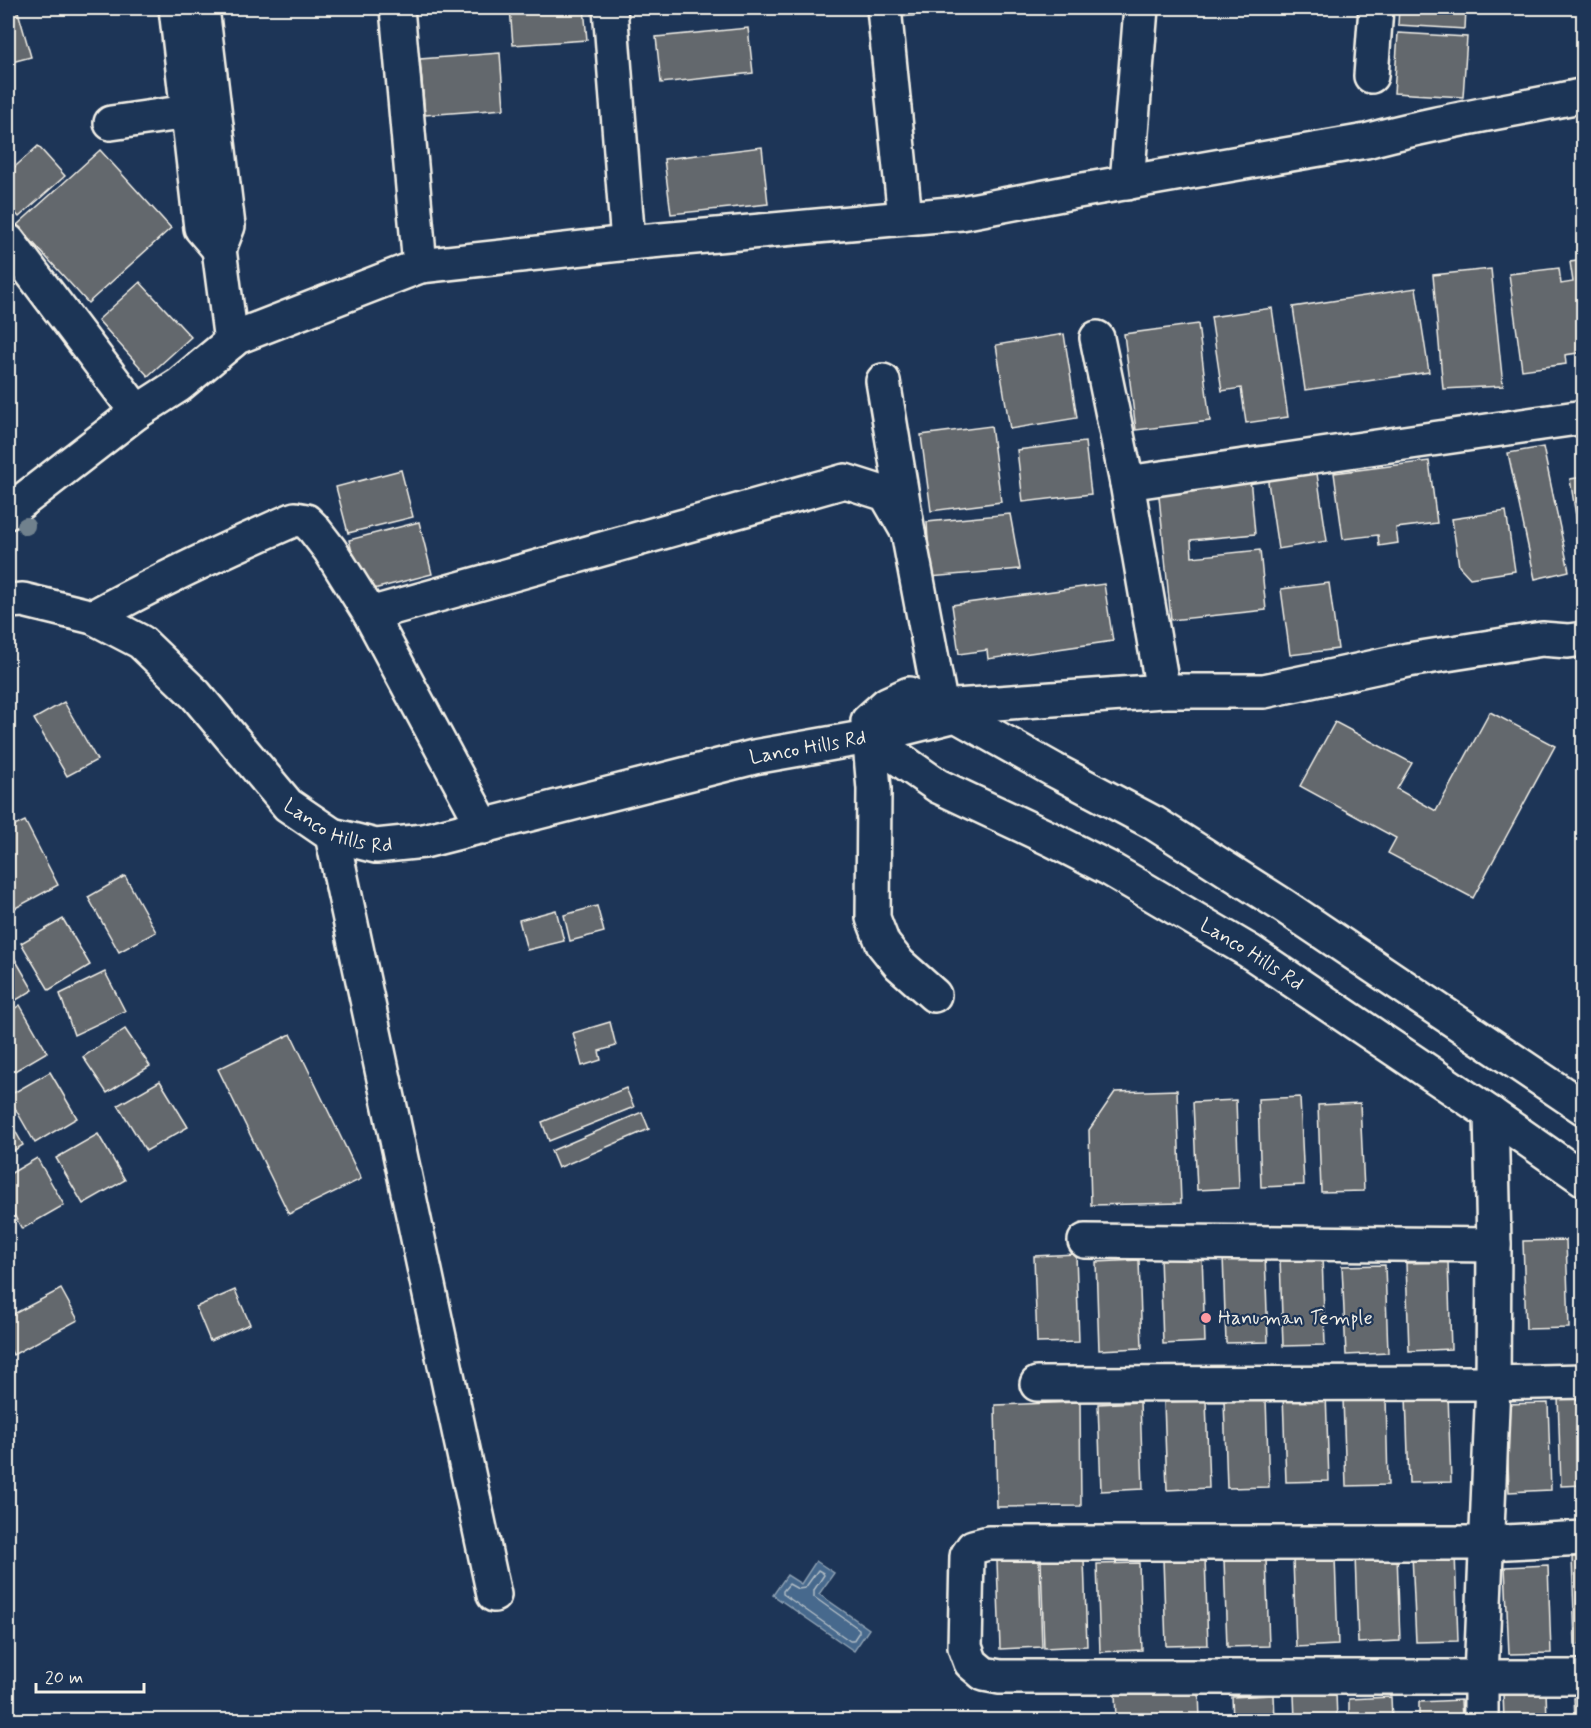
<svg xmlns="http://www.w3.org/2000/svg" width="1591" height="1728" font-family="Mynerve,sans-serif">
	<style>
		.water { fill: #47698d; stroke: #8c9fb1; stroke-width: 1.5 }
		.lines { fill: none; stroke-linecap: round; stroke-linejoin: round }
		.shore { stroke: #afbbc4; stroke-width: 1.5 }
		.building { fill: #63676d; stroke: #f4f1e8; stroke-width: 1.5 }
		.minor-casing { stroke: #f4f1e8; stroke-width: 38 }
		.tertiary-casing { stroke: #f4f1e8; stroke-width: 38 }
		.minor { stroke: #1d3557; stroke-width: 33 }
		.tertiary { stroke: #1d3557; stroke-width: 33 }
		.tree { fill: #70818d }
		.poi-dot { fill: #ff9aa2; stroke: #1d3557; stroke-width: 2 }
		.labels { text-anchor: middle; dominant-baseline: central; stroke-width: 4.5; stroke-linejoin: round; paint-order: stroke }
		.street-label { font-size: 20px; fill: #f4f1e8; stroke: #1d3557 }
		.poi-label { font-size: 20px; fill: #f4f1e8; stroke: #1d3557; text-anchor: start }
	</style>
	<rect width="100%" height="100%" fill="#1d3557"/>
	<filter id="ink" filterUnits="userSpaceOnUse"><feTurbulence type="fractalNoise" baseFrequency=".0167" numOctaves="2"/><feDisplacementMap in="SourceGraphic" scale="12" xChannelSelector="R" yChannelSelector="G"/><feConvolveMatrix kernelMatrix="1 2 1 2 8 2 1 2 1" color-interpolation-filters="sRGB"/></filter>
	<g filter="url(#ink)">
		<!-- water -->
		<path class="water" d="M816 1561 834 1573 819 1594 869 1629 854 1651 773 1595 787 1575 801 1584Z"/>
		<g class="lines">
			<!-- shore -->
			<path class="shore" d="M818 1570 823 1573 824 1575 814 1590V1597L859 1629V1632L853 1641H850L783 1594V1591L789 1584 798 1589 805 1588Z"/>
		</g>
		<!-- building -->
		<g class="building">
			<path d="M8 8H17L31 57 8 63Z"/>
			<path d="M510 8H584L587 40 513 45Z"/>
			<path d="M900 8H992L901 17Z"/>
			<path d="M1399 8H1466L1465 29 1398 25Z"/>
			<path d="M748 28 753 73 661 83 656 37Z"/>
			<path d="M1398 33 1467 37 1463 97 1394 93Z"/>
			<path d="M500 53 504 109 425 115 420 59Z"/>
			<path d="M38 146 65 176 19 217 8 205V173Z"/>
			<path d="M762 147 768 204 671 214 664 159Z"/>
			<path d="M100 150 171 228 88 303 17 225Z"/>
			<path d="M1584 260V352L1565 355 1566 364 1522 370 1509 274 1559 268 1561 284 1573 282 1570 262Z"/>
			<path d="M1491 269 1503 386 1443 389 1433 275Z"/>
			<path d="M140 282 191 337 148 376 98 320Z"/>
			<path d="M1416 288 1429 372 1305 390 1293 307Z"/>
			<path d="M1272 308 1288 417 1246 423 1241 388 1222 391 1211 317Z"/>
			<path d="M1198 324 1210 421 1136 430 1124 334Z"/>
			<path d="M1064 334 1077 418 1010 429 996 345Z"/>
			<path d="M991 426 1001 502 931 511 921 435Z"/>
			<path d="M1085 442 1091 494 1023 502 1017 450Z"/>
			<path d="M1543 447 1569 571 1535 579 1508 453Z"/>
			<path d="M1429 461 1437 523 1396 528 1398 543 1379 546 1378 535 1343 539 1334 473Z"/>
			<path d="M1316 467 1327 541 1278 549 1267 475Z"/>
			<path d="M401 470 413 517 348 533 336 487Z"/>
			<path d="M1250 477 1255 534 1191 540 1192 557 1260 550 1266 610 1171 620 1158 486Z"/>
			<path d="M1584 477V522H1577L1570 479Z"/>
			<path d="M1506 511 1515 571 1470 578 1459 566 1452 519Z"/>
			<path d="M1010 514 1020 569 930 577 927 522Z"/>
			<path d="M419 522 432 574 362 592 349 540Z"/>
			<path d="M1329 583 1338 649 1290 655 1281 589Z"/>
			<path d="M1104 584 1113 641 988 659 987 650 959 654 952 605Z"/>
			<path d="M64 702 97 760 67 776 34 719Z"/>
			<path d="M1490 712 1555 746 1473 898 1388 853 1396 838 1300 786 1335 722 1412 763 1397 789 1436 811Z"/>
			<path d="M25 821 58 885 8 912V829Z"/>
			<path d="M125 876 156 932 119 952 88 897Z"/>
			<path d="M597 906 604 932 570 941 564 915Z"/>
			<path d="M556 910 564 941 527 950 519 920Z"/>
			<path d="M63 919 90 965 49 990 21 943Z"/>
			<path d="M8 947 33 990 8 1005Z"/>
			<path d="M105 972 125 1011 74 1035 60 994Z"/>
			<path d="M20 1005 47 1052 8 1075V1013Z"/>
			<path d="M610 1022 616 1046 599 1051 601 1060 582 1066 573 1033Z"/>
			<path d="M125 1029 150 1066 107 1093 83 1057Z"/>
			<path d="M291 1034 361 1179 289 1214 218 1069Z"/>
			<path d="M50 1072 77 1118 35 1143 8 1096Z"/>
			<path d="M160 1081 188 1127 146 1151 118 1105Z"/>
			<path d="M626 1088 634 1107 549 1141 542 1122Z"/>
			<path d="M1177 1090 1181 1203 1091 1205 1089 1130 1115 1092Z"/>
			<path d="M1300 1097 1304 1185 1261 1187 1258 1099Z"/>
			<path d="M1236 1100 1239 1188 1197 1190 1193 1102Z"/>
			<path d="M1360 1103 1364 1191 1321 1192 1318 1105Z"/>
			<path d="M642 1112 649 1129 558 1168 551 1151Z"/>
			<path d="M8 1118 23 1145 8 1154Z"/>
			<path d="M98 1134 125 1180 83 1204 56 1158Z"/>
			<path d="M37 1158 64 1205 22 1229 8 1204V1175Z"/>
			<path d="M1566 1240 1569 1328 1526 1329 1523 1241Z"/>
			<path d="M1076 1254 1079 1342 1037 1343 1034 1256Z"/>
			<path d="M1202 1254 1205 1342 1163 1344 1160 1256Z"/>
			<path d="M1265 1254 1268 1342 1226 1343 1223 1256Z"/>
			<path d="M1322 1256 1325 1345 1283 1346 1280 1258Z"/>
			<path d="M1139 1260 1142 1348 1099 1350 1096 1262Z"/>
			<path d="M1448 1262 1451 1349 1409 1351 1406 1263Z"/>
			<path d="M1385 1265 1388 1353 1346 1355 1342 1266Z"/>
			<path d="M61 1289 78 1320 13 1355 8 1345V1317Z"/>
			<path d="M235 1290 250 1324 210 1341 196 1307Z"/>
			<path d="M1326 1393 1329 1481 1286 1482 1283 1395Z"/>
			<path d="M1448 1394 1451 1482 1409 1483 1406 1396Z"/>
			<path d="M1386 1397 1388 1485 1346 1486 1343 1398Z"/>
			<path d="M1558 1397H1584V1485L1561 1486Z"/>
			<path d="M1266 1399 1269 1487 1227 1488 1224 1401Z"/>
			<path d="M1206 1400 1209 1488 1167 1490 1164 1402Z"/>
			<path d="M1080 1402 1081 1506 997 1507 995 1405Z"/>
			<path d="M1140 1402 1143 1489 1101 1491 1098 1404Z"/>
			<path d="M1548 1403 1551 1490 1509 1492 1506 1404Z"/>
			<path d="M1455 1553 1458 1641 1416 1642 1412 1554Z"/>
			<path d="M1397 1554 1400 1641 1358 1643 1355 1555Z"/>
			<path d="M1335 1557 1338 1645 1296 1647 1293 1559Z"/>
			<path d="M1572 1557H1584V1644L1575 1645Z"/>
			<path d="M1205 1558 1208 1645 1166 1646 1163 1559Z"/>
			<path d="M1266 1558 1269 1646 1227 1647 1224 1559Z"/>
			<path d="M1084 1559 1087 1646 1044 1648 1041 1561Z"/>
			<path d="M1039 1560 1042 1647 1000 1649 997 1561Z"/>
			<path d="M1139 1563 1142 1650 1100 1652 1097 1564Z"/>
			<path d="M1548 1565 1551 1653 1509 1654 1505 1567Z"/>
			<path d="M1199 1691 1200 1720H1116L1115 1693Z"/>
			<path d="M1546 1691 1547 1720H1504L1503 1692Z"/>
			<path d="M1336 1693 1337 1720H1295L1294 1695Z"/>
			<path d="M1274 1695 1275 1720H1233L1232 1697Z"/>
			<path d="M1391 1697 1392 1720H1349V1699Z"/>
			<path d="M1584 1697V1720H1575L1574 1698Z"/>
			<path d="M1461 1700 1462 1720H1419V1702Z"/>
		</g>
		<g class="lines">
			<!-- minor casing -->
			<g class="minor-casing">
				<g id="minor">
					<path d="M176 8 201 228 219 249 228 226 202 8"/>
					<path d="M397 8 420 266"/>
					<path d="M610 8 628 243"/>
					<path d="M884 8 905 218"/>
					<path d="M1371 76 1376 8"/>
					<path d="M111 123 209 109"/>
					<path d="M1127 183 1141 8"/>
					<path d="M8 241 137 412"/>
					<path d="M219 249 231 342"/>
					<path d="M1097 338 1127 483 1163 691"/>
					<path d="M883 381 908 532 941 707"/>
					<path d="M1127 483 1584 417"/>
					<path d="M8 512 137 412 179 385 237 337 420 266 628 243 961 213 1072 192 1366 141C1437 121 1511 111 1584 95"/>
					<path d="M93 617C159 580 226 549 295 519L306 521 313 528 330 550 370 614"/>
					<path d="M484 827 370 614 845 481 886 494 908 532"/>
					<path d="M332 835 494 1595"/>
					<path d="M934 995 899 964 883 944 873 918 874 789 868 721 887 704 909 694 941 707 1163 691H1264L1408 660 1542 639 1568 641 1584 639"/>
					<path d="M1085 1241 1494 1245"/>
					<path d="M1037 1384 1493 1383 1584 1381"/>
					<path d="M1584 1538 1487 1543H988L973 1547 967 1556 965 1647 971 1663 984 1674 1000 1677H1584"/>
					<path d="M1481 1720V1677L1493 1383 1494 1245 1491 1114"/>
				</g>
			</g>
			<!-- tertiary casing -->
			<g class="tertiary-casing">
				<g id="tertiary">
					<path id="s1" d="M8 601 23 600 93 617 141 642 196 695 288 805 332 835 376 846 424 841 754 757 868 737 956 715 1054 770 1154 823 1284 906 1584 1108"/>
					<path id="s2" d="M868 737 938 786 1053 840 1108 868 1249 951 1491 1114 1584 1179"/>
				</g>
			</g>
			<!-- minor -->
			<use href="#minor" class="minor"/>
			<!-- tertiary -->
			<use href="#tertiary" class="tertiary"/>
		</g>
		<!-- trees -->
		<circle class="tree" cx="26" cy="526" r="9"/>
	</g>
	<!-- markers -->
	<circle class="poi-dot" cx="1206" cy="1318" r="6"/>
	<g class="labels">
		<!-- street labels -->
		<g class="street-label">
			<text stroke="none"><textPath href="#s1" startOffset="903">Lanco Hills Rd</textPath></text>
			<text stroke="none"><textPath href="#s1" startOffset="417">Lanco Hills Rd</textPath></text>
			<text stroke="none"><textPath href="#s2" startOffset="442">Lanco Hills Rd</textPath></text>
		</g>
		<!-- poi labels -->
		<g class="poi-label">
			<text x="1218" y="1318">Hanuman Temple</text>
		</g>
	</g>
	<!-- margin -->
	<rect width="1591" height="1728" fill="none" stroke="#1d3557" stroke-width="30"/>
	<rect x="15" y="15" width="1561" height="1698" fill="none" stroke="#f4f1e8" stroke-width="2" filter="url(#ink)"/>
	<!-- scale -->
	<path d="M36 1683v9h108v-9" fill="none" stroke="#f4f1e8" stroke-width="3"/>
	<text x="45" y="1683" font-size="18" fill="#f4f1e8" stroke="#1d3557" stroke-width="4.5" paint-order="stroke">20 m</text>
</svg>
